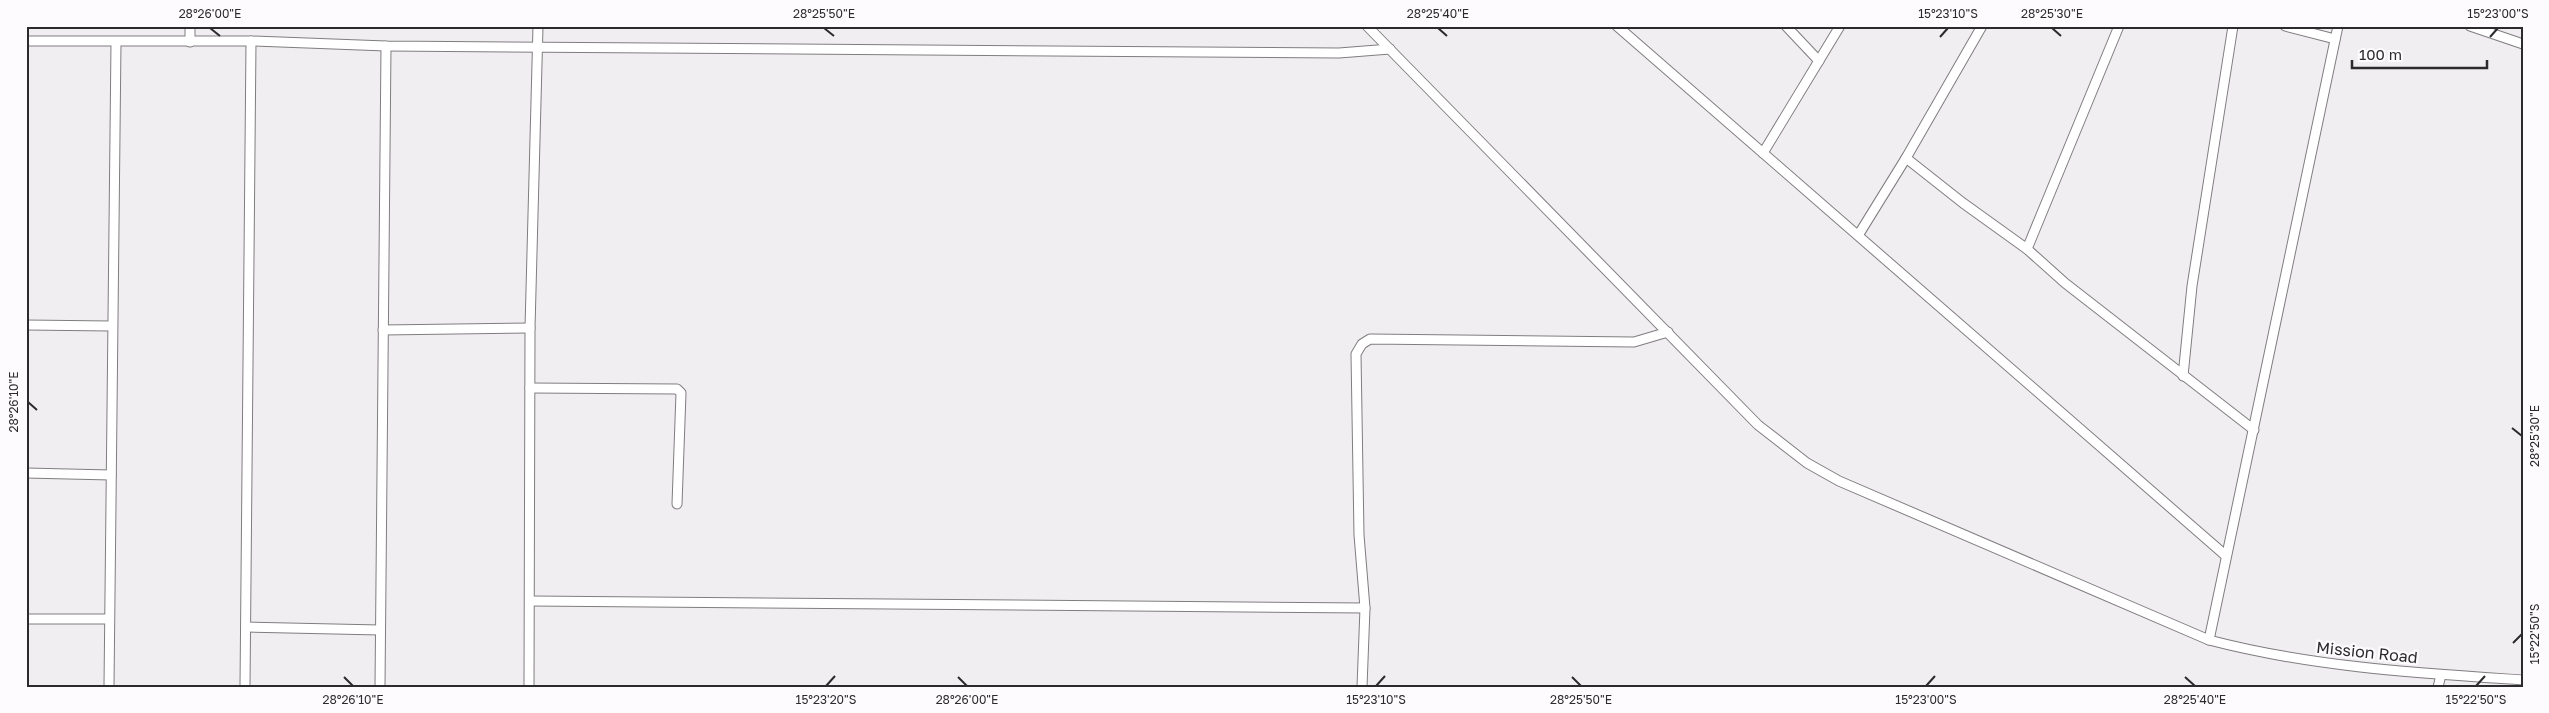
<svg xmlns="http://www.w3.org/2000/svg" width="2549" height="713" font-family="'Golos Text',sans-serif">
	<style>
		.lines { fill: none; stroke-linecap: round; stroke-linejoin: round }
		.minor-casing { stroke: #807d80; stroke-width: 11 }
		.minor { stroke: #fff; stroke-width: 9 }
		.ticks { fill: none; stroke: #2b2a2c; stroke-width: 2 }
		.labels { text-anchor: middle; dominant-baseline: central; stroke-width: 4.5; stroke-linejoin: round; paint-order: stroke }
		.street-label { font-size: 16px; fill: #2b2a2c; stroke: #fefbff }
		.neatline { fill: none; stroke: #2b2a2c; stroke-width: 2 }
		.ticks-label { font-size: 12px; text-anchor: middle; fill: #2b2a2c }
	</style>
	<rect width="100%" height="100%" fill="#f1eef1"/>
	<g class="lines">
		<!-- minor casing -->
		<g class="minor-casing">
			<g id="minor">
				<path d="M190 26V42"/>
				<path d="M1367 26 1758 425 1807 463 1839 481 2209 640C2312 667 2417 673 2523 680"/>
				<path d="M1617 26 2225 555"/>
				<path d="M1786 26 1819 61"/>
				<path d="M2285 26 2335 39"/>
				<path d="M2470 26 2523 44"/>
				<path d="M26 41H251L386 46 1339 53 1390 49"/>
				<path d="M1763 153 1840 26"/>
				<path d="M1906 158 1963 203 2027 249 2065 283 2254 430"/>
				<path d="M1859 234 1906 158 1982 26"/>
				<path d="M2027 249 2119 26"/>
				<path d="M26 325 111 326"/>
				<path d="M383 330 530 328"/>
				<path d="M2183 376 2192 286 2233 26"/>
				<path d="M530 388 677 389 681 393 677 504"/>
				<path d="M26 473 111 475"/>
				<path d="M531 601 1365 608"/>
				<path d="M26 619H109"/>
				<path d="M246 627 380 630"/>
				<path d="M2209 640 2338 26"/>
				<path d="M109 687 116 42"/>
				<path d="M245 687 251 41"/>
				<path d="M380 687 386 46"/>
				<path d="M529 687 530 328 538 26"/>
				<path d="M1362 687 1365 608 1359 535 1356 354 1362 344 1370 339 1634 342 1668 332"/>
				<path d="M2438 687 2441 675"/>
			</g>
		</g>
		<!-- minor -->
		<use href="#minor" class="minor"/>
	</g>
	<!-- ticks -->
	<path class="ticks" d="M210 28 220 36M824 28 834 36M1438 28 1447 36M2052 28 2061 36M1940 37 1948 28M2490 37 2498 28M28 402 37 410M2512 428 2522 436M2513 643 2522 634M344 677 353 686M958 677 967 686M1572 677 1581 686M2185 677 2195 686M826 686 835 676M1376 686 1385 676M1926 686 1935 676M2476 686 2485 676"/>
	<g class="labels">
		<!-- street labels -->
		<g class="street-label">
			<text transform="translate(2367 652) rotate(6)">Mission Road</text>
		</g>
	</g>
	<!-- border -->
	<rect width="2549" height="713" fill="none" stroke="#fefbff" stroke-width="55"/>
	<!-- scale -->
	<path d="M2352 60v8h135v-8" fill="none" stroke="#2b2a2c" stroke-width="2.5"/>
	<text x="2359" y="60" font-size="15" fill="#2b2a2c" stroke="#fefbff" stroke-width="4" paint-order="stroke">100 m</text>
	<rect x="28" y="28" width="2494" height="658" class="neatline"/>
	<g class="ticks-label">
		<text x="210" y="18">28°26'00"E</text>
		<text x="824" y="18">28°25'50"E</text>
		<text x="1438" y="18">28°25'40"E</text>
		<text x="1948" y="18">15°23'10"S</text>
		<text x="2052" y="18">28°25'30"E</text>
		<text x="2498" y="18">15°23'00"S</text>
		<text transform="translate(14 402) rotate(-90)" y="4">28°26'10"E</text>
		<text transform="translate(2535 436) rotate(-90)" y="4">28°25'30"E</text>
		<text transform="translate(2535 634) rotate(-90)" y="4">15°22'50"S</text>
		<text x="353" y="704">28°26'10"E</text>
		<text x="826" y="704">15°23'20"S</text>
		<text x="967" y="704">28°26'00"E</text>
		<text x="1376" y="704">15°23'10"S</text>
		<text x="1581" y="704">28°25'50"E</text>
		<text x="1926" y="704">15°23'00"S</text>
		<text x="2195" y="704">28°25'40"E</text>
		<text x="2476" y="704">15°22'50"S</text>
	</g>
</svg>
